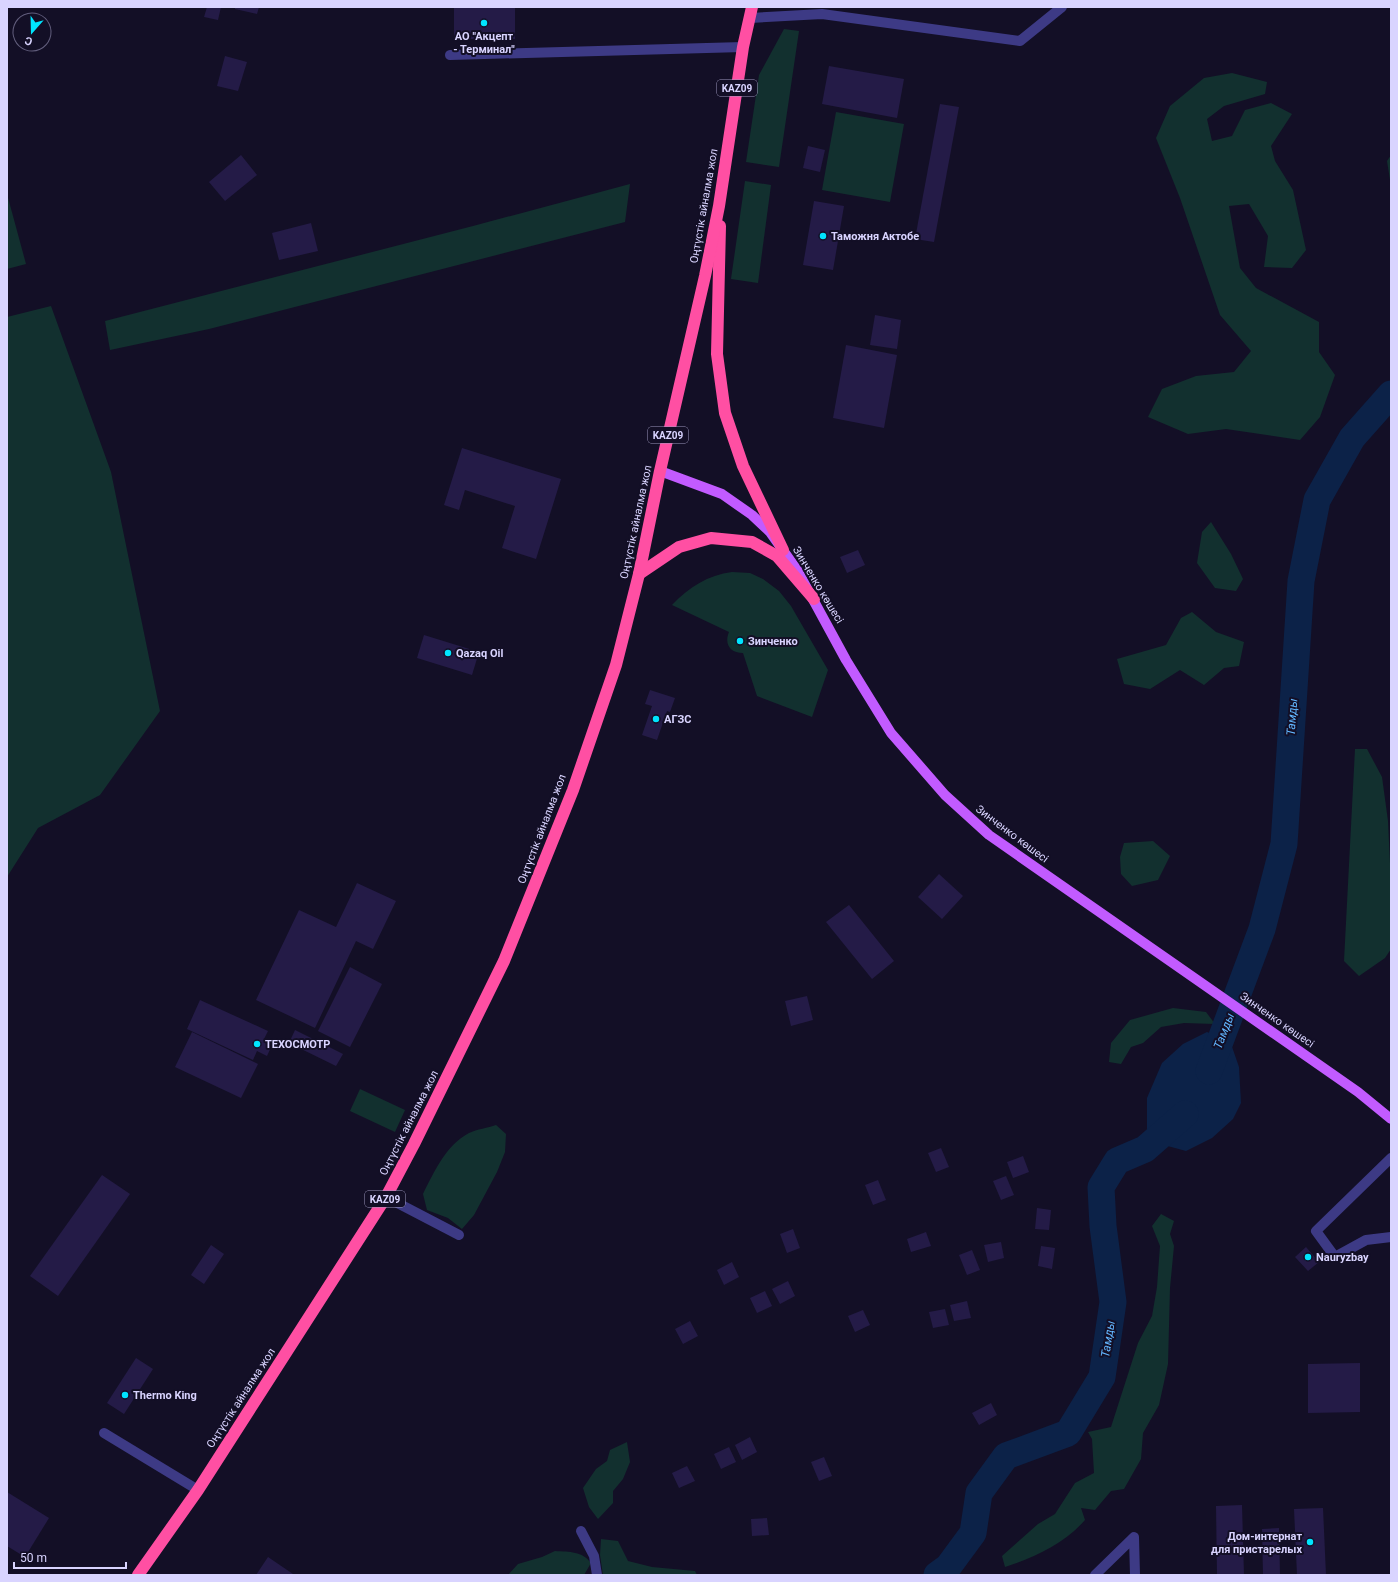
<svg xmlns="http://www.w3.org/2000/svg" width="1398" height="1582" font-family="Roboto,sans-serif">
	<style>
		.green { fill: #12302f }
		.water { fill: #0c2248 }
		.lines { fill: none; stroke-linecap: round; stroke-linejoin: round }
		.river { stroke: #0c2248; stroke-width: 27 }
		.building { fill: #241b47 }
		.minor { stroke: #3d3a85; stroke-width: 10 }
		.major { stroke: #c25bff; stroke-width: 10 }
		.highway { stroke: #ff4fa3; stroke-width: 12 }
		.poi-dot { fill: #00e5ff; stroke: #130f26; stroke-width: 1.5 }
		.labels { text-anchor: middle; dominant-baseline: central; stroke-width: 4; stroke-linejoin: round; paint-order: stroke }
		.shield { fill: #130f26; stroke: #9e99be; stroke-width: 1 }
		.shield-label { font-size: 10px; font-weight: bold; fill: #d9d4ff }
		.poi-label { font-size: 11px; font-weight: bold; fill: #d9d4ff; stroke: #130f26; text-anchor: start }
		.street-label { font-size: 11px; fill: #d9d4ff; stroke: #130f26 }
		.water-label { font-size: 12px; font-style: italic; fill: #62b6ff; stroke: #130f26 }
	</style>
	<rect width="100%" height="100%" fill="#130f26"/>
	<!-- green -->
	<g class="green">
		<path d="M784 29 799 31 779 167 746 162 759 75Z"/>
		<path d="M1232 73 1267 82 1265 94 1224 106 1207 119 1212 141 1232 136 1245 110 1271 103 1292 114 1271 146 1275 161 1293 190 1306 250 1292 268 1264 267 1268 236 1249 204 1229 206 1240 268 1256 288 1319 322V352L1335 375 1320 417 1300 440 1226 429 1188 434 1148 417 1162 389 1196 376 1234 372 1251 351 1220 315 1180 198 1156 138 1170 106 1204 78Z"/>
		<path d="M836 112 904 124 890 202 822 190Z"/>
		<path d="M1391 155V186L1387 161Z"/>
		<path d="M745 181 771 185 758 283 731 279Z"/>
		<path d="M630 184 625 222 209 329 110 350 105 321 473 226Z"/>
		<path d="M7 194 26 264 7 269Z"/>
		<path d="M51 306 111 472 160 711 100 795 38 828 7 877V317Z"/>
		<path d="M1211 522 1231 554 1243 579 1236 591 1215 588 1197 563 1202 532Z"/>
		<path d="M732 572 750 573 763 579 779 591 791 606 828 670 812 717 757 696 743 653C730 653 724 644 729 632L672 605C689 587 708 575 732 572Z"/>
		<path d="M1192 612 1216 632 1244 642 1239 666 1224 668 1204 685 1180 670 1150 689 1124 684 1117 659 1166 645 1181 618Z"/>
		<path d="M1355 749H1367L1382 777 1388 821 1391 884V949L1385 958 1359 976 1344 961Z"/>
		<path d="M1153 841 1170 856 1158 880 1132 886 1121 874 1120 857 1124 843Z"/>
		<path d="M1173 1008 1206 1012 1215 1024 1184 1023 1161 1027 1143 1043 1131 1047 1121 1064 1109 1062 1111 1043 1130 1020Z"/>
		<path d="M360 1089 405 1110 395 1132 350 1111Z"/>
		<path d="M496 1125 506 1134 505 1152 497 1172 474 1215 462 1229 448 1218 427 1210 423 1194C434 1172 446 1145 469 1133 477 1129 488 1128 496 1125Z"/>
		<path d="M1161 1214 1174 1221 1170 1234 1174 1246 1170 1288 1168 1364 1159 1405 1143 1433 1141 1459 1124 1489 1111 1491 1095 1510 1081 1508 1085 1520C1064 1544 1035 1557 1005 1567L1002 1556 1038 1524 1055 1514 1075 1483 1094 1473 1092 1439 1088 1432 1111 1427 1138 1343 1152 1316 1157 1287 1160 1246 1152 1226Z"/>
		<path d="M627 1442 630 1462 623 1479 613 1491V1503L598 1519 589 1507 583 1488 596 1469 607 1461 610 1450Z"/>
		<path d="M601 1539 618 1541 628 1561 652 1567 695 1571 697 1575H603L600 1555Z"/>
		<path d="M555 1551C570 1552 582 1551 591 1563L584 1575H508L518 1564 542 1557Z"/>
	</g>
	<!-- water -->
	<path class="water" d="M1207 1032 1230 1041 1239 1067 1241 1103 1233 1119 1212 1138 1186 1151 1164 1145 1147 1129V1098L1162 1063 1183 1044Z"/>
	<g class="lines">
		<!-- river -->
		<g class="river">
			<path d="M1209 1071 1262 929 1284 844 1301 581 1317 500 1352 438 1391 394"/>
			<path d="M937 1575 948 1567 973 1533 979 1493 1006 1456 1068 1433 1102 1377 1113 1302 1103 1226 1101 1187 1117 1161 1145 1149 1185 1114"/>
		</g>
	</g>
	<!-- building -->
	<g class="building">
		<path d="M207 7H221L218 20 204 17Z"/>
		<path d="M235 7H259L257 14 235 9Z"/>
		<rect x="454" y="7" width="61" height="32"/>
		<path d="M225 56 247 62 238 91 217 86Z"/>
		<path d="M829 66 904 79 897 118 822 104Z"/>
		<path d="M940 104 959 107 934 242 915 239Z"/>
		<path d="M808 146 825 150 820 172 803 168Z"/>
		<path d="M241 155 257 175 225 201 209 182Z"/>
		<path d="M814 201 844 206 833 270 803 265Z"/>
		<path d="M311 223 318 251 279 260 272 233Z"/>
		<path d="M875 315 901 320 897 349 870 345Z"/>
		<path d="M846 345 897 355 884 428 833 418Z"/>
		<path d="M462 448 561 479 536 559 502 548 515 506 465 490 459 510 444 505Z"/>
		<path d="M858 550 865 565 847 573 840 557Z"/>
		<path d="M424 635 479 652 472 675 417 658Z"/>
		<path d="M650 690 675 698 670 712 667 711 657 740 642 735 652 706 645 704Z"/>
		<path d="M939 874 963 896 942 919 918 897Z"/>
		<path d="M357 883 396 901 373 949 356 941 315 1028 256 1000 299 910 336 927Z"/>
		<path d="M849 905 894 961 872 979 826 922Z"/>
		<path d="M350 967 382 984 350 1047 318 1031Z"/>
		<path d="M807 996 813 1020 791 1026 785 1001Z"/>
		<path d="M200 1000 268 1031 264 1039 273 1043 267 1056 257 1051 253 1060 187 1029Z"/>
		<path d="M295 1030 343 1054 336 1066 289 1043Z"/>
		<path d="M192 1032 258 1064 241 1098 175 1067Z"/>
		<path d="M941 1148 949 1167 936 1172 928 1153Z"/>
		<path d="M1023 1156 1029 1172 1013 1178 1007 1162Z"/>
		<path d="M102 1175 130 1194 58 1296 30 1276Z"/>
		<path d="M1006 1176 1014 1195 1001 1200 993 1181Z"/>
		<path d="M878 1180 886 1200 873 1205 865 1185Z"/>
		<path d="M1037 1208 1051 1210 1049 1230 1035 1229Z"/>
		<path d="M793 1229 800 1248 787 1253 780 1234Z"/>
		<path d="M926 1232 931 1246 911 1252 907 1239Z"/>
		<path d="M1001 1242 1004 1258 988 1262 984 1245Z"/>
		<path d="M211 1245 224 1254 204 1284 191 1275Z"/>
		<path d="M1041 1246 1055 1248 1052 1269 1038 1266Z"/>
		<path d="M1306 1247 1319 1262 1308 1271 1295 1257Z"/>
		<path d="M972 1250 980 1270 967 1275 959 1255Z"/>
		<path d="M732 1262 739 1277 724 1285 717 1270Z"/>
		<path d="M788 1281 795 1296 780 1304 772 1289Z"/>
		<path d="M765 1291 772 1306 757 1313 750 1298Z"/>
		<path d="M967 1301 971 1318 954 1321 950 1305Z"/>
		<path d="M945 1309 949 1325 933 1328 929 1312Z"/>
		<path d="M863 1310 870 1325 855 1332 848 1316Z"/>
		<path d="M690 1321 698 1336 683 1344 675 1329Z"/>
		<path d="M136 1358 153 1369 124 1414 107 1403Z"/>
		<path d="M1360 1363V1412L1308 1413V1364Z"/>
		<path d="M991 1403 997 1415 979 1425 972 1413Z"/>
		<path d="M750 1437 757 1452 742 1460 735 1445Z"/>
		<path d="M729 1447 736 1462 721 1469 714 1454Z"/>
		<path d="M824 1457 832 1476 819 1481 811 1462Z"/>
		<path d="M687 1466 695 1481 679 1488 672 1473Z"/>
		<path d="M7 1492 49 1518 25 1557 7 1546Z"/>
		<path d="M1242 1505 1244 1575H1217L1216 1506Z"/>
		<path d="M1323 1508 1326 1575H1297L1294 1509Z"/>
		<path d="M767 1518 769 1535 752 1536 751 1519Z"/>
		<path d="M1279 1528 1280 1575H1263L1262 1529Z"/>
		<path d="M268 1557 293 1574 292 1575H256Z"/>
	</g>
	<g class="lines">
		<!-- minor -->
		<g class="minor">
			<path d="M750 18 822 14 1020 41 1062 7"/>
			<path d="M450 55 743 47"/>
			<path d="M1391 1158 1316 1231 1335 1257 1366 1240 1391 1237"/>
			<path d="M386 1197 459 1235"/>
			<path d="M104 1433 198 1490"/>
			<path d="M581 1531 594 1556 597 1575"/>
			<path d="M1095 1575 1134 1537 1135 1575"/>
		</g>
		<!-- major -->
		<path class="major" d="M660 471 722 494 752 515 770 532 797 570 846 660 891 733 945 795 989 835 1358 1092 1391 1119"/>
		<!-- highway -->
		<g class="highway">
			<path d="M720 226 717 354 725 413 743 466 783 550"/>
			<path d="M639 574 679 547 711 538 752 542 777 556 814 599"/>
			<path d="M138 1575 198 1490 386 1197 414 1144 504 961 573 790 616 665 639 574 660 471 705 276 719 206 743 47 752 7"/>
		</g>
	</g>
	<!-- markers -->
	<g class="poi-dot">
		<circle cx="484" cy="23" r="4"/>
		<circle cx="823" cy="236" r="4"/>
		<circle cx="740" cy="641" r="4"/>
		<circle cx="448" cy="653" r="4"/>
		<circle cx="656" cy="719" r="4"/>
		<circle cx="257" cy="1044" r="4"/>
		<circle cx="1308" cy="1257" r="4"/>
		<circle cx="125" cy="1395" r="4"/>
		<circle cx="1310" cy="1542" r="4"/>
	</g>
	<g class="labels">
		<!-- shield labels -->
		<g class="shield">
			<rect x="717" y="80" width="40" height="16" rx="3"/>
			<rect x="648" y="427" width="40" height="16" rx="3"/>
			<rect x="365" y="1191" width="40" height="16" rx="3"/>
		</g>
		<g class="shield-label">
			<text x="737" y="88">KAZ09</text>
			<text x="668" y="435">KAZ09</text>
			<text x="385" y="1199">KAZ09</text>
		</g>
		<!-- poi labels -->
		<g class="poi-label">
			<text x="484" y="36" text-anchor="middle">АО "Акцепт<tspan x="484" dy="13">- Терминал"</tspan></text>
			<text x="831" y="236">Таможня Актобе</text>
			<text x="748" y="641">Зинченко</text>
			<text x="456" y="653">Qazaq Oil</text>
			<text x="664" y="719">АГЗС</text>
			<text x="265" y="1044">ТЕХОСМОТР</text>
			<text x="1316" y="1257">Nauryzbay</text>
			<text x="133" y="1395">Thermo King</text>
			<text x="1302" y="1536" text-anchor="end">Дом-интернат<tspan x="1302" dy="13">для пристарелых</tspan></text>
		</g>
		<!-- street labels -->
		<g class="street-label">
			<text transform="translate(704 206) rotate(-80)">Оңтүстік айналма жол</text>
			<text transform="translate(636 522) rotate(-78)">Оңтүстік айналма жол</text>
			<text transform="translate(818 585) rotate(59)">Зинченко көшесі</text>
			<text transform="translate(542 829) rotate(-69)">Оңтүстік айналма жол</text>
			<text transform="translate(1012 834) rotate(37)">Зинченко көшесі</text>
			<text transform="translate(1277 1020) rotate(35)">Зинченко көшесі</text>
			<text transform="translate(409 1123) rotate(-63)">Оңтүстік айналма жол</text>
			<text transform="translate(241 1398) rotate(-57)">Оңтүстік айналма жол</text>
		</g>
		<!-- water labels -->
		<g class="water-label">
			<text transform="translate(1292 717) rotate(-86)">Тамды</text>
			<text transform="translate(1224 1031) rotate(-69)">Тамды</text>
			<text transform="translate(1108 1339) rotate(-81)">Тамды</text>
		</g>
	</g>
	<!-- border -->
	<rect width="1398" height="1582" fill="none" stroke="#d9d4ff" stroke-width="16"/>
	<!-- north arrow -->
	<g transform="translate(32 32) rotate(200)"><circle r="19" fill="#130f26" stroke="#625e7d"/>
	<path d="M0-3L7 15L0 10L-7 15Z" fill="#00e5ff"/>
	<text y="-6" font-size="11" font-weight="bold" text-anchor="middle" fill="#d9d4ff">С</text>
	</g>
	<!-- scale -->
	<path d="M14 1562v6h112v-6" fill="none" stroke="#d9d4ff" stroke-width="2"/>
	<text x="20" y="1562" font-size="12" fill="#d9d4ff" stroke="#130f26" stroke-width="3" paint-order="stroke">50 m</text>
</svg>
